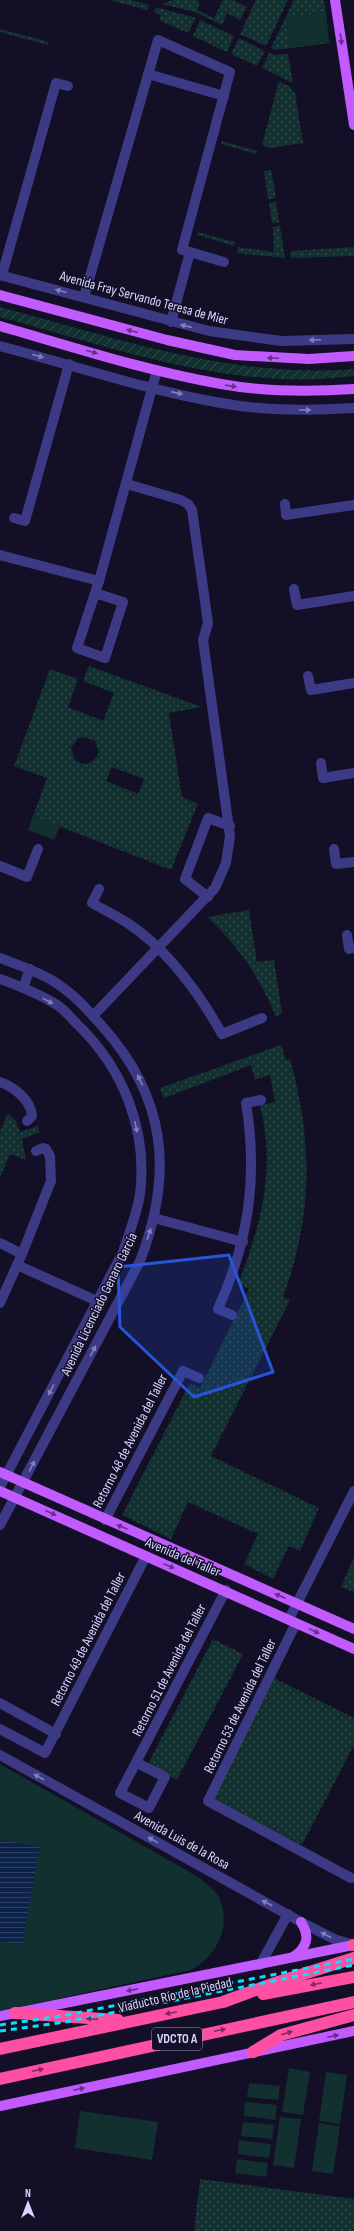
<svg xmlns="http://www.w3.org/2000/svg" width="354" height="2231" font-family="'Sofia Sans Condensed',sans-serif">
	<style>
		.grass { fill: url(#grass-dots); fill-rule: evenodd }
		.garden { fill: url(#garden-furrows) }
		.pitch { fill: #12302f }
		.water { fill: url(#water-rules) }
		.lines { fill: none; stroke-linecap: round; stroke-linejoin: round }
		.minor { stroke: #3d3a85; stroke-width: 10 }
		.major { stroke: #c25bff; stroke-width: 10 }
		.highway { stroke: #ff4fa3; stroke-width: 12 }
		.rail { stroke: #00e5ff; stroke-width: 3; stroke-dasharray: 6 5; stroke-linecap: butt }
		.oneway { fill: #623188 }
		.oneway2 { fill: #837fbc }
		.oneway3 { fill: #7d2c5e }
		.marked { fill: #2655da; fill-opacity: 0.2; stroke: #2655da; stroke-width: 3; stroke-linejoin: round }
		.labels { text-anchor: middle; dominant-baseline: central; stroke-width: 3; stroke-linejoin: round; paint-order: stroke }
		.shield { fill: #130f26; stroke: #9e99be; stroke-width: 1 }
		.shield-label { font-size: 13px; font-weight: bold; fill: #d9d4ff }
		.street-label { font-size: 14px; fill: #d9d4ff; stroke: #130f26 }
	</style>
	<defs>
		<pattern id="grass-dots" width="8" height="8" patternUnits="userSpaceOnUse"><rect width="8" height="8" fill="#12302f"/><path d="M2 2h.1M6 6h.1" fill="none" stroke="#344d4e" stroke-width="1.8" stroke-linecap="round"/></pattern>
		<pattern id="garden-furrows" width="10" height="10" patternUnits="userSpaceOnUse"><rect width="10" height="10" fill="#12302f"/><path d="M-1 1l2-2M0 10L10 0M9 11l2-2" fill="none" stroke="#344d4e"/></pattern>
		<pattern id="water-rules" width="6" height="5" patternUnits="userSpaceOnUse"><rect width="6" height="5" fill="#0c2248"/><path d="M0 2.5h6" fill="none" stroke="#2f4163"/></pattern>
	</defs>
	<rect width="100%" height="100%" fill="#130f26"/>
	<!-- grass -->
	<g class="grass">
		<path d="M110 0H130L149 5 147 10Z"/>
		<path d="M172 0H197L200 3 197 10 214 18 223 0H232L247 7 240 20 227 13 222 25 195 12 162 4Z"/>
		<path d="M256 0H288L266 46 240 34Z"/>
		<path d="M294 0H324L326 12 286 17 290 46 329 41 330 43 275 50 271 48Z"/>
		<path d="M156 7 196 18 188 33 159 20 161 15 154 12Z"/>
		<path d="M200 20 234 36 227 52 193 36Z"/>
		<path d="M0 29 49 42 48 45 0 32Z"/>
		<path d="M239 38 265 51 257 66 231 54Z"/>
		<path d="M269 53 275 55 288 54 293 83 262 68Z"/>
		<path d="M279 81 290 87 295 93 303 143 271 148 262 145Z"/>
		<path d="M222 141 257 151 256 154 221 144Z"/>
		<path d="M271 170 276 198 268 199 264 171Z"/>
		<path d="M276 202 279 222 272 223 269 203Z"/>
		<path d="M280 226 285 258 237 253 238 247 274 252 273 227Z"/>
		<path d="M198 232 235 242 234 246 197 235Z"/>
		<path d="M354 247V256L291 258 290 251Z"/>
		<path d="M89 666 202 707 169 713 182 797 198 804 171 870 33 816 47 778 14 766 50 669 78 679 68 707 103 721 114 693 83 681ZM84 737 95 741 99 752C94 764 85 767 75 760L71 748 78 738ZM112 767 144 779 138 794 106 781Z"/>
		<path d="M249 910 257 962 274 960 282 1013 276 1017C260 978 238 945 207 917Z"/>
		<path d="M281 1045 286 1060 290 1059C313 1141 313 1216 283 1297L290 1300 211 1456 319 1508 300 1551 289 1546 273 1579 244 1564 258 1534 188 1502 171 1539 122 1515 190 1383 200 1388 249 1289 238 1284C257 1236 272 1184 265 1132 264 1123 262 1114 260 1105L275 1102 270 1075 255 1080 251 1065 164 1098 160 1088Z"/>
		<path d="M8 1113 16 1121 20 1132 38 1126 40 1132 22 1139 26 1160 10 1154 0 1178V1131Z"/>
		<path d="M354 1557V1592L341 1587Z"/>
		<path d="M213 1639 243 1654 177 1780 148 1764Z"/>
		<path d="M274 1678 354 1718V1745L302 1845 213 1800Z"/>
		<path d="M200 2179 354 2199V2231H194Z"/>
	</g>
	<!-- garden -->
	<path class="garden" d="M0 307C116 338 233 379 354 369V376C234 392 114 348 0 317Z"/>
	<!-- pitch -->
	<g class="pitch">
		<path d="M326 12 329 41 290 46 286 17Z"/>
		<path d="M33 816 60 826 54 840 28 830Z"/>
		<path d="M0 1764 200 1878C206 1884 214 1889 218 1896 233 1925 217 1957 191 1970L0 2011Z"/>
		<path d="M289 2068 310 2072 303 2115 282 2112Z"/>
		<path d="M326 2072 347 2075 340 2124 319 2121Z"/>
		<path d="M249 2083 280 2086 278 2100 247 2097Z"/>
		<path d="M245 2102 277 2105 275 2120 244 2116Z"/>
		<path d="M80 2111 158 2122 152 2160 75 2148Z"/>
		<path d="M280 2117 301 2119 294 2168 273 2165Z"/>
		<path d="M243 2122 274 2125 272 2139 241 2136Z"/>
		<path d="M319 2123 340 2126 333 2174 312 2171Z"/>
		<path d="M239 2140 271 2144 269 2158 238 2154Z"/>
		<path d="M237 2159 268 2163 266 2177 235 2173Z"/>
	</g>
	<!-- water -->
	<path class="water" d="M0 1840 40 1847 22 1945 0 1941Z"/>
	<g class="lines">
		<!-- minor -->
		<g class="minor">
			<path d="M148 74 224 96"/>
			<path d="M190 252 224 262"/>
			<path d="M0 275 209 331 281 341 354 339"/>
			<path d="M2 275 56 83 68 86"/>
			<path d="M84 297 158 40 230 72 182 250 190 252 171 322"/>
			<path d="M0 346C73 365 146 390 221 403 264 411 310 411 354 408"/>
			<path d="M285 504 286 515 354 505"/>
			<path d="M14 518 25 521 69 364"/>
			<path d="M0 555 99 581"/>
			<path d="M294 589 297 605 354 596"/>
			<path d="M95 593 123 602 105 658 77 648 99 581 157 370"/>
			<path d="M308 676 311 690 354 683"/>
			<path d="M321 763 323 778 354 773"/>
			<path d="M334 849 336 864 354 862"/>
			<path d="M0 866 27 877 38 849"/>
			<path d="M99 889 92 903C104 910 117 916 129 924 169 951 199 993 222 1034L262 1018"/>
			<path d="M208 897 185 879 208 818 230 826"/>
			<path d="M347 935 349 949 354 948"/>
			<path d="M0 958C18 965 37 971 53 981 73 993 87 1009 102 1026 166 1097 174 1173 140 1261L0 1525"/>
			<path d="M0 979C19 986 40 994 57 1005 65 1010 71 1018 77 1024 123 1068 148 1130 140 1194 137 1214 129 1233 123 1252L0 1487"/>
			<path d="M23 988 30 969"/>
			<path d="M93 1016 215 888 226 863 230 836 203 640 208 623 192 510 188 504 181 500 127 484"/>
			<path d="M0 1082C14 1087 31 1100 32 1116L27 1121"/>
			<path d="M154 1218 243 1242"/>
			<path d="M0 1243 22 1254"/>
			<path d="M17 1265 97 1301"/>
			<path d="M0 1303 22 1254 51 1181 50 1156 46 1149 43 1148 36 1151"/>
			<path d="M232 1315 218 1309C249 1240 258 1177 246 1103L261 1100"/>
			<path d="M105 1520 183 1371 199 1378"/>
			<path d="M289 1619 354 1491"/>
			<path d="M296 1623 208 1801 351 1878"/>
			<path d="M0 1703 56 1734"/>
			<path d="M0 1729 45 1753 146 1556"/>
			<path d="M0 1755 301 1922 334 1939 353 1945"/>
			<path d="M137 1763 165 1777 149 1808 120 1793 226 1590"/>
			<path d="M260 1965 288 1914"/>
		</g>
		<!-- major -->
		<g class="major">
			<path d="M335 0 354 125"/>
			<path d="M0 295 167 340 235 355 309 359 354 356"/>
			<path d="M0 326C73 347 146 371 221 384 265 392 309 392 354 389"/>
			<path d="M0 1472 354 1629"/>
			<path d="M0 1491 354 1649"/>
			<path d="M293 1957C308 1947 310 1936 301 1922"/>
			<path d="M0 2016 354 1945"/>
			<path d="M0 2106 354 2031"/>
		</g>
		<!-- highway -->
		<g class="highway">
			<path d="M353 1945H354"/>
			<path d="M263 1994 354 1977"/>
			<path d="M15 2013 118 2020"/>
			<path d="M0 2049 223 2002 275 1983 354 1958"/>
			<path d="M253 2052 281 2035 354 2015"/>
			<path d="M0 2079 354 2002"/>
		</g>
		<!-- rail -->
		<g class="rail">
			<path d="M0 2025 61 2016 354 1959"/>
			<path d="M0 2031 65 2022 354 1965"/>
		</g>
	</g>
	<!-- one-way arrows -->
	<defs><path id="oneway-solid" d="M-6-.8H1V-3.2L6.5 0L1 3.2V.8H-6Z"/></defs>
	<g class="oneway">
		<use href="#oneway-solid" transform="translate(341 39) rotate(82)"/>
		<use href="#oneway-solid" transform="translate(132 331) rotate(-165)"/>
		<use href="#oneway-solid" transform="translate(92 352) rotate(15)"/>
		<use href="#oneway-solid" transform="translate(273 358) rotate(-177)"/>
		<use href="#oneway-solid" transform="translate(231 386) rotate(8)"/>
		<use href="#oneway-solid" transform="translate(51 1513) rotate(24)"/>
		<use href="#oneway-solid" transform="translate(122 1527) rotate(-157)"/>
		<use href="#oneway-solid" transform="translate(169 1566) rotate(23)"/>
		<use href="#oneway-solid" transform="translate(280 1596) rotate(-157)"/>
		<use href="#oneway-solid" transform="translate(314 1631) rotate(24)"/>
		<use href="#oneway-solid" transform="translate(132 1990) rotate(169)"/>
		<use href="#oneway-solid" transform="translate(333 2036) rotate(-12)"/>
		<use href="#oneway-solid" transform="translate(79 2089) rotate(-12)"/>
	</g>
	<g class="oneway2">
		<use href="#oneway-solid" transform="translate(61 291) rotate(-165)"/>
		<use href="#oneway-solid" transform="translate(186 326) rotate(-167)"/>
		<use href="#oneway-solid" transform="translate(315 340) rotate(177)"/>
		<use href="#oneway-solid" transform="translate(38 356) rotate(15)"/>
		<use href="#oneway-solid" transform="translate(177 393) rotate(13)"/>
		<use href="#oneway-solid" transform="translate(305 410)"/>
		<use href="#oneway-solid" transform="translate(48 1001) rotate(28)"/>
		<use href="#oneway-solid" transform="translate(140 1080) rotate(-115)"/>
		<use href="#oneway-solid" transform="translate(136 1127) rotate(78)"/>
		<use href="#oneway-solid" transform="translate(149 1234) rotate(-72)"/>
		<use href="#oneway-solid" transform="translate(93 1351) rotate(-62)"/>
		<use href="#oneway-solid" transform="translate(51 1390) rotate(118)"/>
		<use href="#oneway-solid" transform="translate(32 1466) rotate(-62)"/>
		<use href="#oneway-solid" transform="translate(39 1777) rotate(-151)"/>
		<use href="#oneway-solid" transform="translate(153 1840) rotate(-151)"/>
		<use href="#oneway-solid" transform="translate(267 1903) rotate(-152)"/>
		<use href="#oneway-solid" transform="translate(326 1935) rotate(-152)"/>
	</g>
	<g class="oneway3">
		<use href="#oneway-solid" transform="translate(316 1984) rotate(170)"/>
		<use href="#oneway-solid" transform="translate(171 2013) rotate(168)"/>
		<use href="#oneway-solid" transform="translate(92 2019) rotate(-176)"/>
		<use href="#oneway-solid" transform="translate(220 2030) rotate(-12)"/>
		<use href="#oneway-solid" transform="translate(287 2033) rotate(-18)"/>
		<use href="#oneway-solid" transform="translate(38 2070) rotate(-12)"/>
	</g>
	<!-- marked area -->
	<path class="marked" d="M229 1255 273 1372 194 1397 120 1327 118 1267Z"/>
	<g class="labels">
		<!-- shield labels -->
		<rect class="shield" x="152" y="2028" width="50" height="22" rx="3"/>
		<g class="shield-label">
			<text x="177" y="2039">VDCTO A</text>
		</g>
		<!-- street labels -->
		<g class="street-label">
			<text transform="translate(144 298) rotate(15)">Avenida Fray Servando Teresa de Mier</text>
			<text transform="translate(99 1304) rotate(-64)">Avenida Licenciado Genaro García</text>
			<text transform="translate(130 1441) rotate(-63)">Retorno 48 de Avenida del Taller</text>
			<text transform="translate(183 1557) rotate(23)">Avenida del Taller</text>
			<text transform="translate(88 1639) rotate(-63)">Retorno 49 de Avenida del Taller</text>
			<text transform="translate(169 1670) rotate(-63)">Retorno 51 de Avenida del Taller</text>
			<text transform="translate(240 1706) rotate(-64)">Retorno 53 de Avenida del Taller</text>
			<text transform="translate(182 1840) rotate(29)">Avenida Luis de la Rosa</text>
			<text transform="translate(175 1995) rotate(-13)">Viaducto Río de la Piedad</text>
		</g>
	</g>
	<!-- north arrow -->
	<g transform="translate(28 2203)" stroke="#130f26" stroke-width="3" paint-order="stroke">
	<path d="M0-3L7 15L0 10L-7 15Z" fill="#d9d4ff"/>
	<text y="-6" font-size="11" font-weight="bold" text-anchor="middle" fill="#d9d4ff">N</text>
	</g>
</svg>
